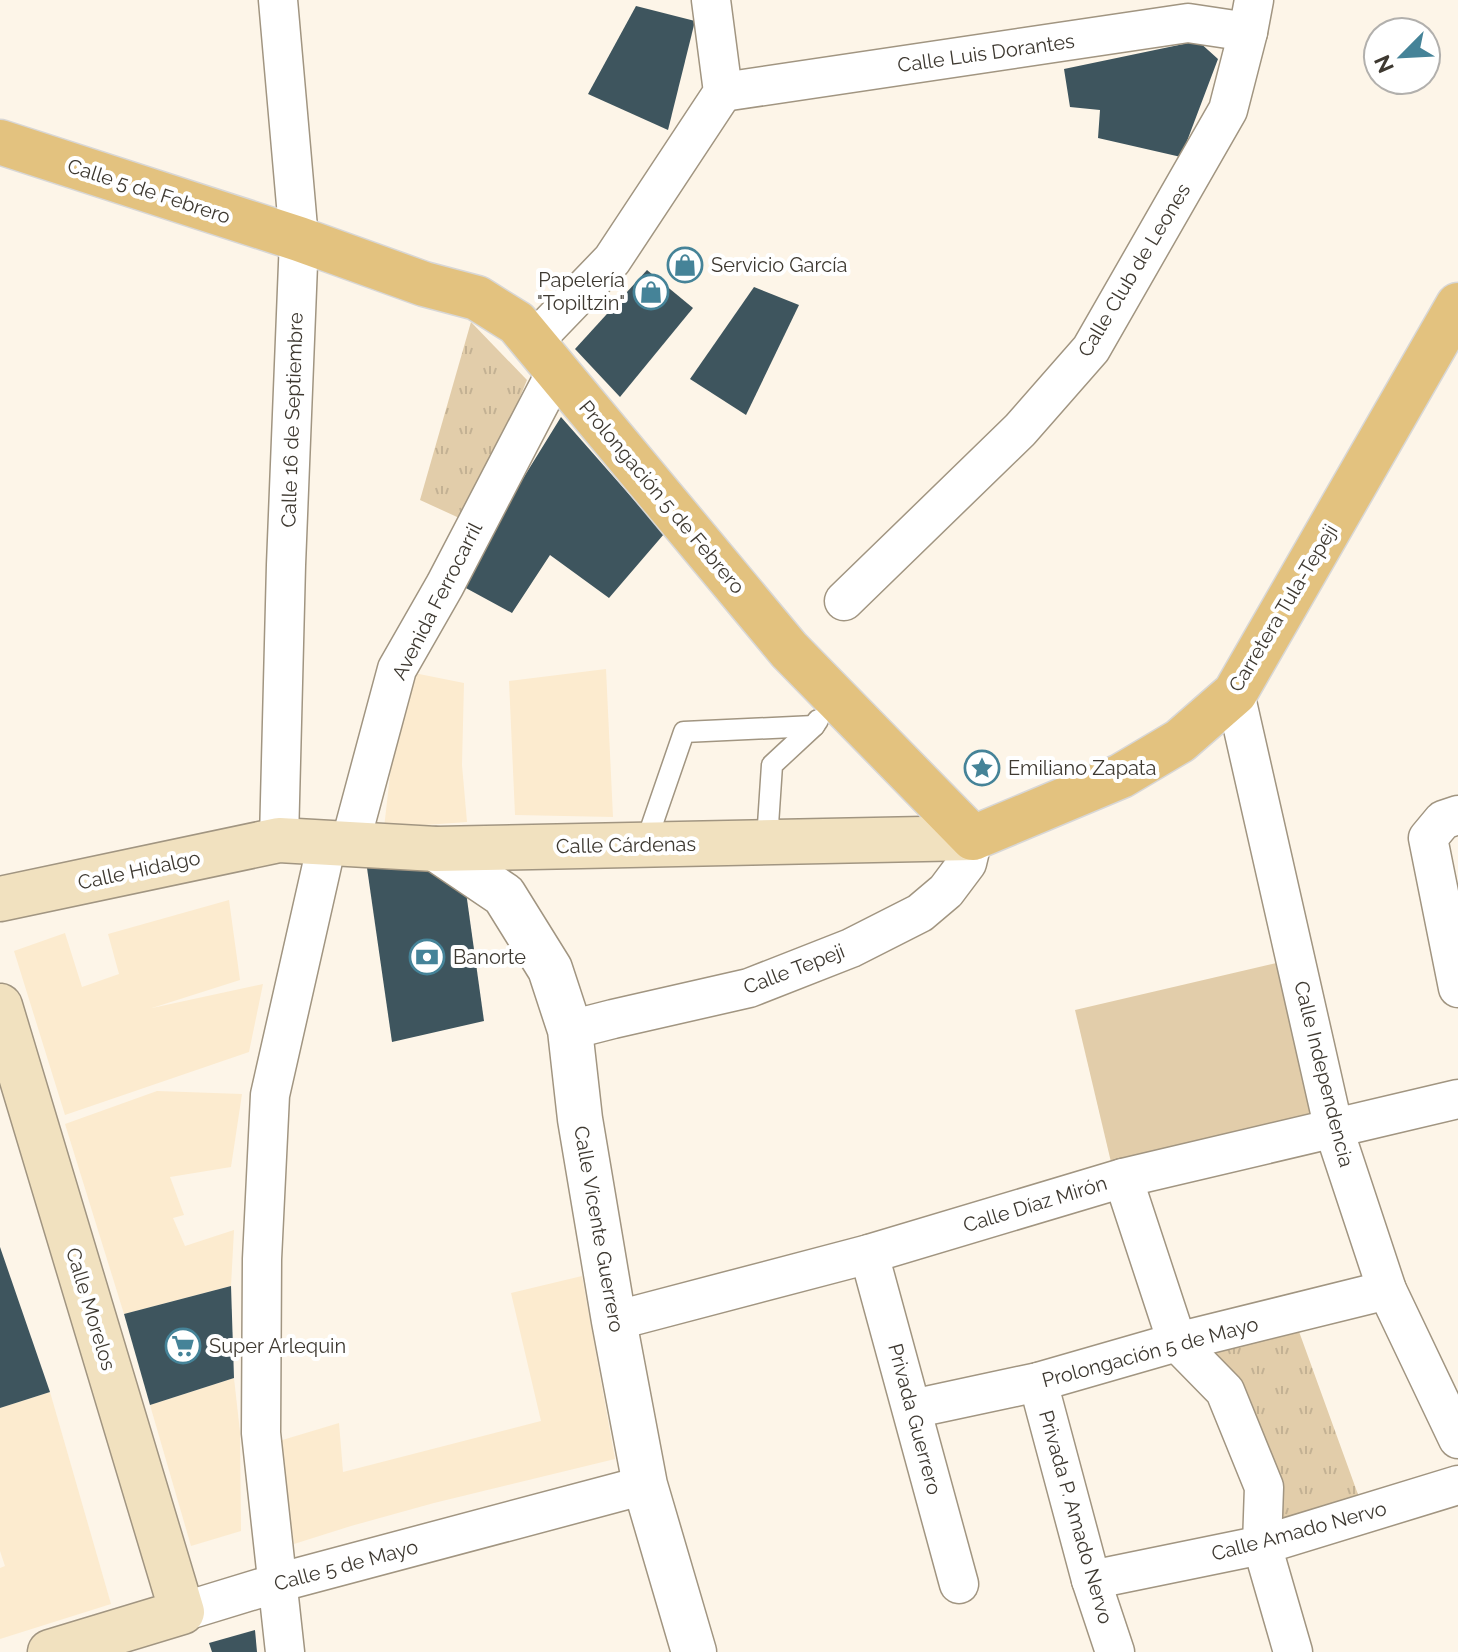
<svg xmlns="http://www.w3.org/2000/svg" width="1458" height="1652" font-family="Raleway,sans-serif">
	<style>
		.built { fill: #fcebcf }
		.grass { fill: #e2cdaa }
		.park { fill: url(#park-tufts) }
		.building { fill: #3e555e }
		.lines { fill: none; stroke-linecap: round; stroke-linejoin: round }
		.service-casing { stroke: #a19581; stroke-width: 23 }
		.minor-casing { stroke: #a19581; stroke-width: 41 }
		.tertiary-casing { stroke: #a19581; stroke-width: 47 }
		.secondary-casing { stroke: #a19581; stroke-width: 47 }
		.primary-casing { stroke: #d8d7d6; stroke-width: 47 }
		.service { stroke: #fff; stroke-width: 20 }
		.minor { stroke: #fff; stroke-width: 38 }
		.tertiary { stroke: #fff; stroke-width: 44 }
		.secondary { stroke: #f1e1bf; stroke-width: 44 }
		.primary { stroke: #e3c27f; stroke-width: 44 }
		.labels { text-anchor: middle; dominant-baseline: central; stroke-width: 8; stroke-linejoin: round; paint-order: stroke }
		.street-label { font-size: 20px; fill: #3e3931; stroke: #fff }
		.poi-label { font-size: 20px; fill: #3e3931; stroke: #fff; text-anchor: start }
	</style>
	<defs>
		<pattern id="park-tufts" width="24" height="20" patternUnits="userSpaceOnUse" patternTransform="scale(2)"><rect width="24" height="20" fill="#e2cdaa"/><path d="M3 7l-1-3M5 7V3M7 7l1-3M15 17l-1-3M17 17v-4M19 17l1-3" fill="none" stroke="#c3b193"/></pattern>
	</defs>
	<rect width="100%" height="100%" fill="#fdf5e8"/>
	<!-- built -->
	<g class="built">
		<path d="M606 669 613 817 515 815 509 681Z"/>
		<path d="M414 673 464 683 462 765 467 822 384 828 392 758Z"/>
		<path d="M229 900 240 980 152 1008 263 984 249 1052 65 1115 14 951 65 933 82 987 119 974 108 934Z"/>
		<path d="M157 1091 242 1094 231 1167 170 1177 184 1215 173 1218 185 1246 234 1230 231 1286 124 1314 65 1124Z"/>
		<path d="M582 1276 615 1459 434 1503 351 1526 294 1544 279 1441 339 1423 343 1472 541 1421 511 1293Z"/>
		<path d="M234 1378 240 1432 241 1531 191 1546 150 1405Z"/>
		<path d="M50 1392 111 1604 0 1639V1568L5 1566 0 1551V1408Z"/>
	</g>
	<!-- grass -->
	<path class="grass" d="M1285 961 1316 1115 1111 1162 1075 1010Z"/>
	<!-- park -->
	<g class="park">
		<path d="M471 322 527 380 468 522 420 500Z"/>
		<path d="M1297 1326 1360 1500 1277 1524 1281 1479 1243 1385 1203 1352Z"/>
	</g>
	<!-- building -->
	<g class="building">
		<path d="M636 6 695 21 668 130 588 94Z"/>
		<path d="M1198 41 1218 59 1181 157 1098 138 1100 110 1070 107 1064 69Z"/>
		<path d="M647 270 693 308 620 397 575 349Z"/>
		<path d="M754 287 799 305 746 415 690 379Z"/>
		<path d="M561 417 664 534 609 598 550 555 512 613 464 587 498 519Z"/>
		<path d="M431 861 466 892 484 1021 392 1042 367 868Z"/>
		<path d="M0 1247 50 1392 0 1408Z"/>
		<path d="M231 1286 234 1378 150 1405 124 1314Z"/>
		<path d="M255 1630 257 1652H212L209 1643Z"/>
	</g>
	<g class="lines">
		<!-- service casing -->
		<g class="service-casing">
			<g id="service">
				<path d="M785 835 768 825 772 765 814 726 818 720"/>
				<path d="M645 845 684 732 814 726"/>
			</g>
		</g>
		<!-- minor casing -->
		<g class="minor-casing">
			<g id="minor">
				<path d="M278 0 299 239 286 565 279 840"/>
				<path d="M723 92 1188 23 1248 32"/>
				<path d="M533 342 612 260 723 92 711 0"/>
				<path d="M844 601 1020 430 1091 349 1228 110 1248 32 1254 0"/>
				<path d="M1235 693 1334 1130 1387 1290 1458 1439"/>
				<path d="M1458 815 1443 820 1428 838 1458 988"/>
				<path d="M350 844 397 669 445 585 557 370"/>
				<path d="M570 1030 613 1019 749 988 851 948 920 913 946 891 967 863 973 838"/>
				<path d="M1123 1178 1177 1342 1225 1391 1264 1487 1262 1545 1293 1652"/>
				<path d="M869 1254 959 1584"/>
				<path d="M614 1321 869 1254 1123 1178 1458 1099"/>
				<path d="M1038 1382 1091 1580 1115 1652"/>
				<path d="M912 1409 1038 1382 1177 1342 1387 1290"/>
				<path d="M1091 1580 1262 1545 1458 1485"/>
				<path d="M182 1612 277 1583 645 1485"/>
				<path d="M285 1652 261 1433 262 1259 270 1095 327 843"/>
			</g>
		</g>
		<!-- tertiary casing -->
		<g class="tertiary-casing">
			<path id="tertiary" d="M436 849 504 895 550 969 570 1030 580 1119 614 1321 645 1485 694 1652"/>
		</g>
		<!-- secondary casing -->
		<g class="secondary-casing">
			<g id="secondary">
				<path d="M0 899 279 840 436 849 973 838"/>
				<path d="M0 1006 182 1612 50 1652"/>
			</g>
		</g>
		<!-- primary casing -->
		<g class="primary-casing">
			<path id="primary" d="M0 142 299 239 424 284 477 298 517 323 789 650 973 838 1121 776 1180 741 1235 693 1458 305"/>
		</g>
		<!-- service -->
		<use href="#service" class="service"/>
		<!-- minor -->
		<use href="#minor" class="minor"/>
		<!-- tertiary -->
		<use href="#tertiary" class="tertiary"/>
		<!-- secondary -->
		<use href="#secondary" class="secondary"/>
		<!-- primary -->
		<use href="#primary" class="primary"/>
	</g>
	<!-- icons -->
	<defs>
		<g id="shop-ring" transform="scale(1.8)"><circle r="9.5" fill="#fff" stroke="#458398" stroke-width="1.5"/><path d="M-5-2.5h2.3a2.7 3.5 0 0 1 5.4 0H5L5.5 6h-11ZM-1.5-2.5h3a1.5 2.3 0 0 0-3 0Z" fill="#458398"/></g>
		<g id="sight-ring" transform="scale(1.8)"><circle r="9.5" fill="#fff" stroke="#458398" stroke-width="1.5"/><path d="M0-6L1.8-2.2L6-1.7L2.9 1.2L3.7 5.4L0 3.3L-3.7 5.4L-2.9 1.2L-6-1.7L-1.8-2.2Z" fill="#458398"/></g>
		<g id="bank-ring" transform="scale(1.8)"><circle r="9.5" fill="#fff" stroke="#458398" stroke-width="1.5"/><path d="M-6-4H6V4H-6ZM0-2.3a2.3 2.3 0 1 0 0 4.6a2.3 2.3 0 1 0 0-4.6Z" fill="#458398"/></g>
		<g id="supermarket-ring" transform="scale(1.8)"><circle r="9.5" fill="#fff" stroke="#458398" stroke-width="1.5"/><path d="M-6-5.5h2.5l.6 2H6L4.5 2H-2.5L-4.4-4H-6ZM-1.5 3.2a1.3 1.3 0 1 0 .1 0ZM3 3.2a1.3 1.3 0 1 0 .1 0Z" fill="#458398"/></g>
	</defs>
	<g fill-rule="evenodd">
		<use href="#shop-ring" x="685" y="265"/>
		<use href="#shop-ring" x="651" y="292"/>
		<use href="#sight-ring" x="982" y="768"/>
		<use href="#bank-ring" x="427" y="957"/>
		<use href="#supermarket-ring" x="183" y="1346"/>
	</g>
	<g class="labels">
		<!-- street labels -->
		<g class="street-label">
			<text transform="translate(986 53) rotate(-8)">Calle Luis Dorantes</text>
			<text transform="translate(149 191) rotate(18)">Calle 5 de Febrero</text>
			<text transform="translate(1134 270) rotate(-59)">Calle Club de Leones</text>
			<text transform="translate(292 420) rotate(-88)">Calle 16 de Septiembre</text>
			<text transform="translate(662 497) rotate(50)">Prolongación 5 de Febrero</text>
			<text transform="translate(437 601) rotate(-63)">Avenida Ferrocarril</text>
			<text transform="translate(1283 608) rotate(-59)">Carretera Tula-Tepeji</text>
			<text transform="translate(626 845) rotate(-1)">Calle Cárdenas</text>
			<text transform="translate(139 870) rotate(-12)">Calle Hidalgo</text>
			<text transform="translate(794 969) rotate(-21)">Calle Tepeji</text>
			<text transform="translate(1324 1074) rotate(76)">Calle Independencia</text>
			<text transform="translate(1035 1204) rotate(-17)">Calle Díaz Mirón</text>
			<text transform="translate(599 1229) rotate(80)">Calle Vicente Guerrero</text>
			<text transform="translate(91 1309) rotate(73)">Calle Morelos</text>
			<text transform="translate(1150 1352) rotate(-15)">Prolongación 5 de Mayo</text>
			<text transform="translate(915 1419) rotate(75)">Privada Guerrero</text>
			<text transform="translate(1076 1517) rotate(74)">Privada P. Amado Nervo</text>
			<text transform="translate(1299 1531) rotate(-15)">Calle Amado Nervo</text>
			<text transform="translate(346 1565) rotate(-15)">Calle 5 de Mayo</text>
		</g>
		<!-- poi labels -->
		<g class="poi-label">
			<text x="711" y="265">Servicio García</text>
			<text x="625" y="280" text-anchor="end">Papelería<tspan x="625" dy="23">"Topiltzin"</tspan></text>
			<text x="1008" y="768">Emiliano Zapata</text>
			<text x="453" y="957">Banorte</text>
			<text x="209" y="1346">Super Arlequin</text>
		</g>
	</g>
	<!-- north arrow -->
	<g transform="translate(1402 56) rotate(246)"><circle r="38" fill="#ffffff" stroke="#b2b0ad" stroke-width="2"/>
	<path d="M0-6L14 30L0 20L-14 30Z" fill="#458398"/>
	<text y="-12" font-size="22" font-weight="bold" text-anchor="middle" fill="#3e3931">N</text>
	</g>
</svg>
